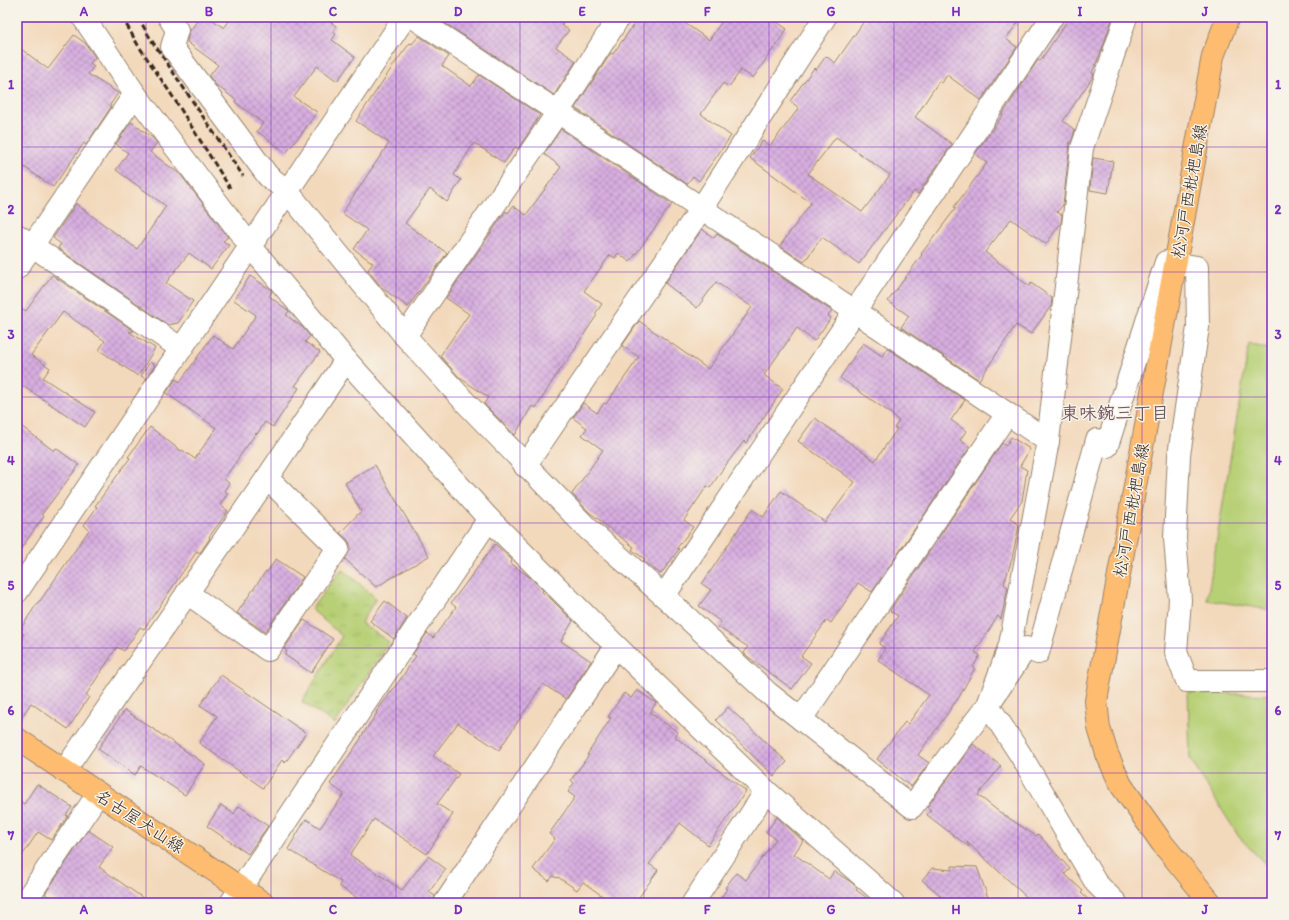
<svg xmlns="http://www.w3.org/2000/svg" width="1289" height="920" font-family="Itim,'Klee One',sans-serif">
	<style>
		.green { fill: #b7d076; stroke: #797d4a }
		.park { fill: url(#park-tufts); stroke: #797d4a }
		.building { fill: url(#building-cross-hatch); fill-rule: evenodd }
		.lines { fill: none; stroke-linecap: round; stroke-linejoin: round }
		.minor-casing { stroke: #97826d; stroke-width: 24 }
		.major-casing { stroke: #97826d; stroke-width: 24 }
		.minor { stroke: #fff; stroke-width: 22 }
		.major { stroke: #febc70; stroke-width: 22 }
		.rail { stroke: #3b2a1e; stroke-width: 3; stroke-dasharray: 6 3; stroke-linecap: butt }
		.grid { fill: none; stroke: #7b2cbf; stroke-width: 1; stroke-opacity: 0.55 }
		.labels { text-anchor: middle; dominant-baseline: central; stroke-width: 3; stroke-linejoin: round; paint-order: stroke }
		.street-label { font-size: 17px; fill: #3b2a1e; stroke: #f7f3e8 }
		.neighbourhood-label { font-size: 18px; font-weight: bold; fill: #725862; stroke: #f7f3e8 }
		.neatline { fill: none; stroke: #7b2cbf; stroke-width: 1.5 }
		.grid-label { font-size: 13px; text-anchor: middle; font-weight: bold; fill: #7b2cbf }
	</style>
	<defs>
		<pattern id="park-tufts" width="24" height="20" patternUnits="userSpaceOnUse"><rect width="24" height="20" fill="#b7d076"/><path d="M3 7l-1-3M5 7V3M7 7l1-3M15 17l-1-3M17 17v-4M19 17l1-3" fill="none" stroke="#9eb366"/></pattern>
		<pattern id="building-cross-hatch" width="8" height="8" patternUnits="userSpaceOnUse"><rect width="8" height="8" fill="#d7aee0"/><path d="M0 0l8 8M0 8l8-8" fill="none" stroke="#b08eb5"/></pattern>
	</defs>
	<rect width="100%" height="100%" fill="#f7f3e8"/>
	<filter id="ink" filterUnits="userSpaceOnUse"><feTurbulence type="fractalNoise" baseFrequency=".025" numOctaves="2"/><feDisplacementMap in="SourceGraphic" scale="8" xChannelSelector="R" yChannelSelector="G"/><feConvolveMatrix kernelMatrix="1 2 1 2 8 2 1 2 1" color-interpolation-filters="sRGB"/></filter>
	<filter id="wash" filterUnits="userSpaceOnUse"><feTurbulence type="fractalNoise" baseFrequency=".012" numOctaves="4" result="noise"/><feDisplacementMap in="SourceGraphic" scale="16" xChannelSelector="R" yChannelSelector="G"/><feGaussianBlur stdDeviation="0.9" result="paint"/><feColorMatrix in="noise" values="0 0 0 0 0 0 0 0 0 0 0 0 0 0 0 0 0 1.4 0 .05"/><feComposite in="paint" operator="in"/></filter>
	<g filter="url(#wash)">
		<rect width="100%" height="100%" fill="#f3d9bc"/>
		<!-- green -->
		<g class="green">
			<path d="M1249 344 1272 350V610L1207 600Z"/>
			<path d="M1188 692 1272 695V871L1239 837 1190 759Z"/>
		</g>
		<!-- park -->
		<path class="park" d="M342 569 376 598 361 623 389 642 335 724 302 702 342 636 311 609Z"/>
		<g id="blocks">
			<!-- building -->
			<g class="building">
				<path d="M200 17H209L224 28 232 17H324L336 26 333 32 336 34 332 40 355 57 337 81 317 66 294 97 317 112 302 133 286 153 257 131 263 123 235 102 236 100 216 85 209 76 218 65 187 42 189 32Z"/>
				<path d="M438 17H567L561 25 569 30 556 47 576 61 554 95 440 20 441 19Z"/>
				<path d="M639 17H676L709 40 725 17H770L787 29 753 78 741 70 729 87 723 83 701 114 731 136 699 181 693 176 687 184 575 108 611 53 613 54Z"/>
				<path d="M867 17H1022L1006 39 1017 47 981 100 947 75 942 83 939 81 916 116 915 117 952 144 918 194 914 191 859 264 822 237 804 262 780 246 811 203 750 158 762 141 770 146 799 108 790 101 814 68 816 70 826 56 835 63ZM836 137 890 175 862 212 808 174Z"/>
				<path d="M1070 17H1113L1101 52 1092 73 1094 74 1092 78 1063 121 1075 130 1072 140 1069 143 1070 144 1063 205 1057 212 1062 215 1061 223 1046 244 1011 219 985 252 1029 286 1031 283 1052 298 1051 306 1031 334 1016 325 979 380 901 327 909 316 888 301 922 255 921 254 956 208 954 207 987 163 975 154 1003 115H1002L1038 60 1040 61Z"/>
				<path d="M74 35 85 43 95 57 90 63 94 66 88 74 118 93 110 105 111 107 86 145 84 143 53 187 17 162V46L48 69Z"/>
				<path d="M419 36 449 56 442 66 471 86 479 75 540 115 518 149 515 147 504 163 474 143 454 175 461 180 447 202 430 189 405 223 447 253 408 307 382 288 368 270 373 263 354 249 367 230 342 213 389 143 356 121 395 63 410 43 412 44Z"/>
				<path d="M131 122 154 139 157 143 150 152 181 175 228 237 223 241 229 245 211 269 189 253 166 283 193 301 178 323 168 325 66 254 58 248 61 244 53 238 76 204 137 249 166 206 116 170 128 153 116 144Z"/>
				<path d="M561 129 672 204 630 262 618 253 615 258 610 255 584 291 602 304 595 314 597 315 576 346 577 347 557 374 536 408 532 406 515 435 484 404 488 397 460 378 440 356 469 314 446 298 506 211 508 213 513 206 526 215 561 167 544 154Z"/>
				<path d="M1093 158 1113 161 1108 193 1090 190Z"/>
				<path d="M702 229 714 238 717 234 832 311 828 316 831 318 814 341 797 328 764 375 783 389 746 443 744 441 722 470 710 488 707 486 684 520 693 527 677 548 679 549 661 574 643 561 645 559 632 550 634 547 601 522V521L589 512 572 494 603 450 582 435 587 428 573 418 583 403 597 413 604 403 606 404 639 357 622 346 639 321 708 369 752 307 716 282 697 308 665 283Z"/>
				<path d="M52 275 134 331 129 332 155 348 138 376 99 350 105 341 63 312 31 355 50 368 43 378 95 412 85 427 17 382V306L26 311Z"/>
				<path d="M250 276 270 289 272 291 269 296 286 309 289 311 286 315 302 327 310 336 305 342 320 352 295 386 299 388 273 427 265 422 257 434 256 433 224 479 229 483 224 491 228 493 220 505 228 511 209 537 210 538 200 553 197 551 144 629 140 627 124 651 117 647 86 695 89 697 68 729 31 703 17 724V645L24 634 20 631 28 617 39 601H40L89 530 84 525 97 507 95 506 130 458 128 457 150 427 181 451 182 450 195 459 216 428 166 393 176 379 180 382 213 335 233 349 256 315 234 300Z"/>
				<path d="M863 343 882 356 887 348 965 400 951 420 966 431 960 440 970 447 872 592 858 583 831 623 827 620 801 656 811 663 792 689 747 656 744 653 748 647 718 627 721 622 699 606 711 590 702 584 752 509 763 517 781 491 825 522 855 482 798 441 815 418 875 461 897 429 894 428 899 421 892 415V414L840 378Z"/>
				<path d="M150 362 155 365 146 379 141 376Z"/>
				<path d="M17 423 54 451 56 448 79 465 42 514 44 516 17 554Z"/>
				<path d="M1011 437 1030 449 1020 466 1027 470 1022 501 1010 518 1019 525 1012 559 1004 584 1008 587 1001 619 998 616 975 652 980 655 973 667 975 668 959 697 918 755 929 763 911 787 877 759 905 722 908 724 929 695 878 660 885 648 879 644 898 616 890 611 893 606 1002 443 1006 446Z"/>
				<path d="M375 465 429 556 376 587 345 559 350 550V544L347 539 340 533 361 511 345 483Z"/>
				<path d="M495 544 512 560 511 563 513 565 531 578 543 590 542 592 550 598 573 621 561 641 591 661 566 699 543 684 499 750 458 723 433 756 459 774 437 804 453 814 427 854 374 819 350 855 402 890 428 856 446 869 429 892 435 896 433 903H365L339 886 341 882 288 849 306 819 320 828 344 794 330 784 362 737H361L377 713 376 712 400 680 416 656 413 654 427 633 433 638 456 607 451 603Z"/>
				<path d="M276 559 303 577 265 632 237 613 266 571 267 572Z"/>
				<path d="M385 601 407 618 394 639 370 621Z"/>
				<path d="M304 620 333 639 311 673 285 655 287 651 284 649Z"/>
				<path d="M221 675 306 733 285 763 282 760 263 788 199 743 217 716 200 705Z"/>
				<path d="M637 690 656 703 650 713 678 732 675 737 746 791 708 845 680 823 649 864 658 870 635 903H612L583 882 577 890 558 877 557 878 553 876 549 881 533 869 555 839 549 834 575 797 568 792 574 783 571 780 589 755H587L611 718 608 717 624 693 631 698Z"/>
				<path d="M728 707 787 762 774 776 716 720Z"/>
				<path d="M125 710 205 764 185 795 141 766 135 775 98 749Z"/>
				<path d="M973 744 1001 766 978 795 998 811 1036 836 1038 834 1070 869 1065 874 1083 891 1081 893 1092 903H1033L967 842 969 847 927 815 931 810 927 807Z"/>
				<path d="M37 784 72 807 66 815 68 816 51 840 38 832 17 863V799L24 804Z"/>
				<path d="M221 805 234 814 239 806 268 826 248 854 207 826Z"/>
				<path d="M777 817 803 841 794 854 829 879 834 871 851 882 858 888 856 890 874 903H717L727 889 725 888 736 873 746 880 776 839 766 832Z"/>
				<path d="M88 830 113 847 99 867 150 903H58L45 894Z"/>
				<path d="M952 866 977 867 990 903H942L940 895 922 880 932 868 952 870Z"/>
			</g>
		</g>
	</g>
	<g filter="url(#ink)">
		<use href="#blocks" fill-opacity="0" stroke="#97826d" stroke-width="1"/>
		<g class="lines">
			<!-- minor casing -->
			<g class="minor-casing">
				<g id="minor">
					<path d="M83 17 135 94 251 247 346 360 489 519 616 646 766 791 893 903"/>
					<path d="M169 17 177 30 172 47 268 176 287 191 405 336 466 403 589 530 664 596 768 693 912 807 960 741 988 705 1010 645 1048 441 1082 148 1126 17"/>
					<path d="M413 17 558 112 1048 441"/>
					<path d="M17 235 180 348"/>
					<path d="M17 268 135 94"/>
					<path d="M405 336 558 112 619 17"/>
					<path d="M525 466 701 209 825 17"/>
					<path d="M17 592 405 17"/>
					<path d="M187 593 268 650 338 548 267 478"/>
					<path d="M664 596 1052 17"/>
					<path d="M801 719 1007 414"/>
					<path d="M64 771 267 478 346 360"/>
					<path d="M24 903 98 794"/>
					<path d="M231 903 489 519"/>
					<path d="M445 903 616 646"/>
					<path d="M693 903 766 791"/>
					<path d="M1116 903 1096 883 1020 754 988 705 1026 648 1038 653 1097 440 1107 446 1166 262 1197 267 1198 327 1179 455 1175 538 1180 600 1176 652 1187 681H1272"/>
				</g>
			</g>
			<!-- major casing -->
			<g class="major-casing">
				<g id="major">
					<path d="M17 739 263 903"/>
					<path d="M1211 903 1162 843 1121 785 1107 754 1099 728 1096 701 1213 56 1228 17"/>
				</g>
			</g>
			<!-- minor -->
			<use href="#minor" class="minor"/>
			<!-- major -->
			<use href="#major" class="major"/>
			<!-- rail -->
			<g class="rail">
				<path d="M122 17 138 45 173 97 230 188"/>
				<path d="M138 17 150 38 243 176"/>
			</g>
		</g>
	</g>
	<!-- grid -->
	<path class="grid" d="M146 17V903M271 17V903M396 17V903M520 17V903M644 17V903M769 17V903M894 17V903M1018 17V903M1142 17V903M17 147H1272M17 272H1272M17 397H1272M17 523H1272M17 648H1272M17 773H1272"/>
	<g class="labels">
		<!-- street labels -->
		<g class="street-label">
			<text transform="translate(1189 191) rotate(-80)">松河戸西枇杷島線</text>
			<text transform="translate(1131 510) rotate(-80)">松河戸西枇杷島線</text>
			<text transform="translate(140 821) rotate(33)">名古屋犬山線</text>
		</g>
		<!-- neighbourhood labels -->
		<g class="neighbourhood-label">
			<text x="1115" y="413">東味鋺三丁目</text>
		</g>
	</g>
	<!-- margin -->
	<rect width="1289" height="920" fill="none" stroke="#f7f3e8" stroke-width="44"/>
	<rect x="22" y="22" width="1245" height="876" class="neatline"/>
	<g class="grid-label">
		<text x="84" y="16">A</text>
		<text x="209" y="16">B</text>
		<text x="333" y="16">C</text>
		<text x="458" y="16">D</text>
		<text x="582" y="16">E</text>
		<text x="707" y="16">F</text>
		<text x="831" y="16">G</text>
		<text x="956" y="16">H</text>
		<text x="1080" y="16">I</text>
		<text x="1205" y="16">J</text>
		<text x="11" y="89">1</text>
		<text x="1278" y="89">1</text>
		<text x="11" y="214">2</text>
		<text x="1278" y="214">2</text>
		<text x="11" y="339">3</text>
		<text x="1278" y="339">3</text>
		<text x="11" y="465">4</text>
		<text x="1278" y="465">4</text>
		<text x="11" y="590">5</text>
		<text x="1278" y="590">5</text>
		<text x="11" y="715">6</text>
		<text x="1278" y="715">6</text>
		<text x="11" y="840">7</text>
		<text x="1278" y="840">7</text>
		<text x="84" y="914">A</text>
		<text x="209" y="914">B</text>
		<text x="333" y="914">C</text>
		<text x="458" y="914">D</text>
		<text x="582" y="914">E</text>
		<text x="707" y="914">F</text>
		<text x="831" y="914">G</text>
		<text x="956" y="914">H</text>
		<text x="1080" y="914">I</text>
		<text x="1205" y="914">J</text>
	</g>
</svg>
